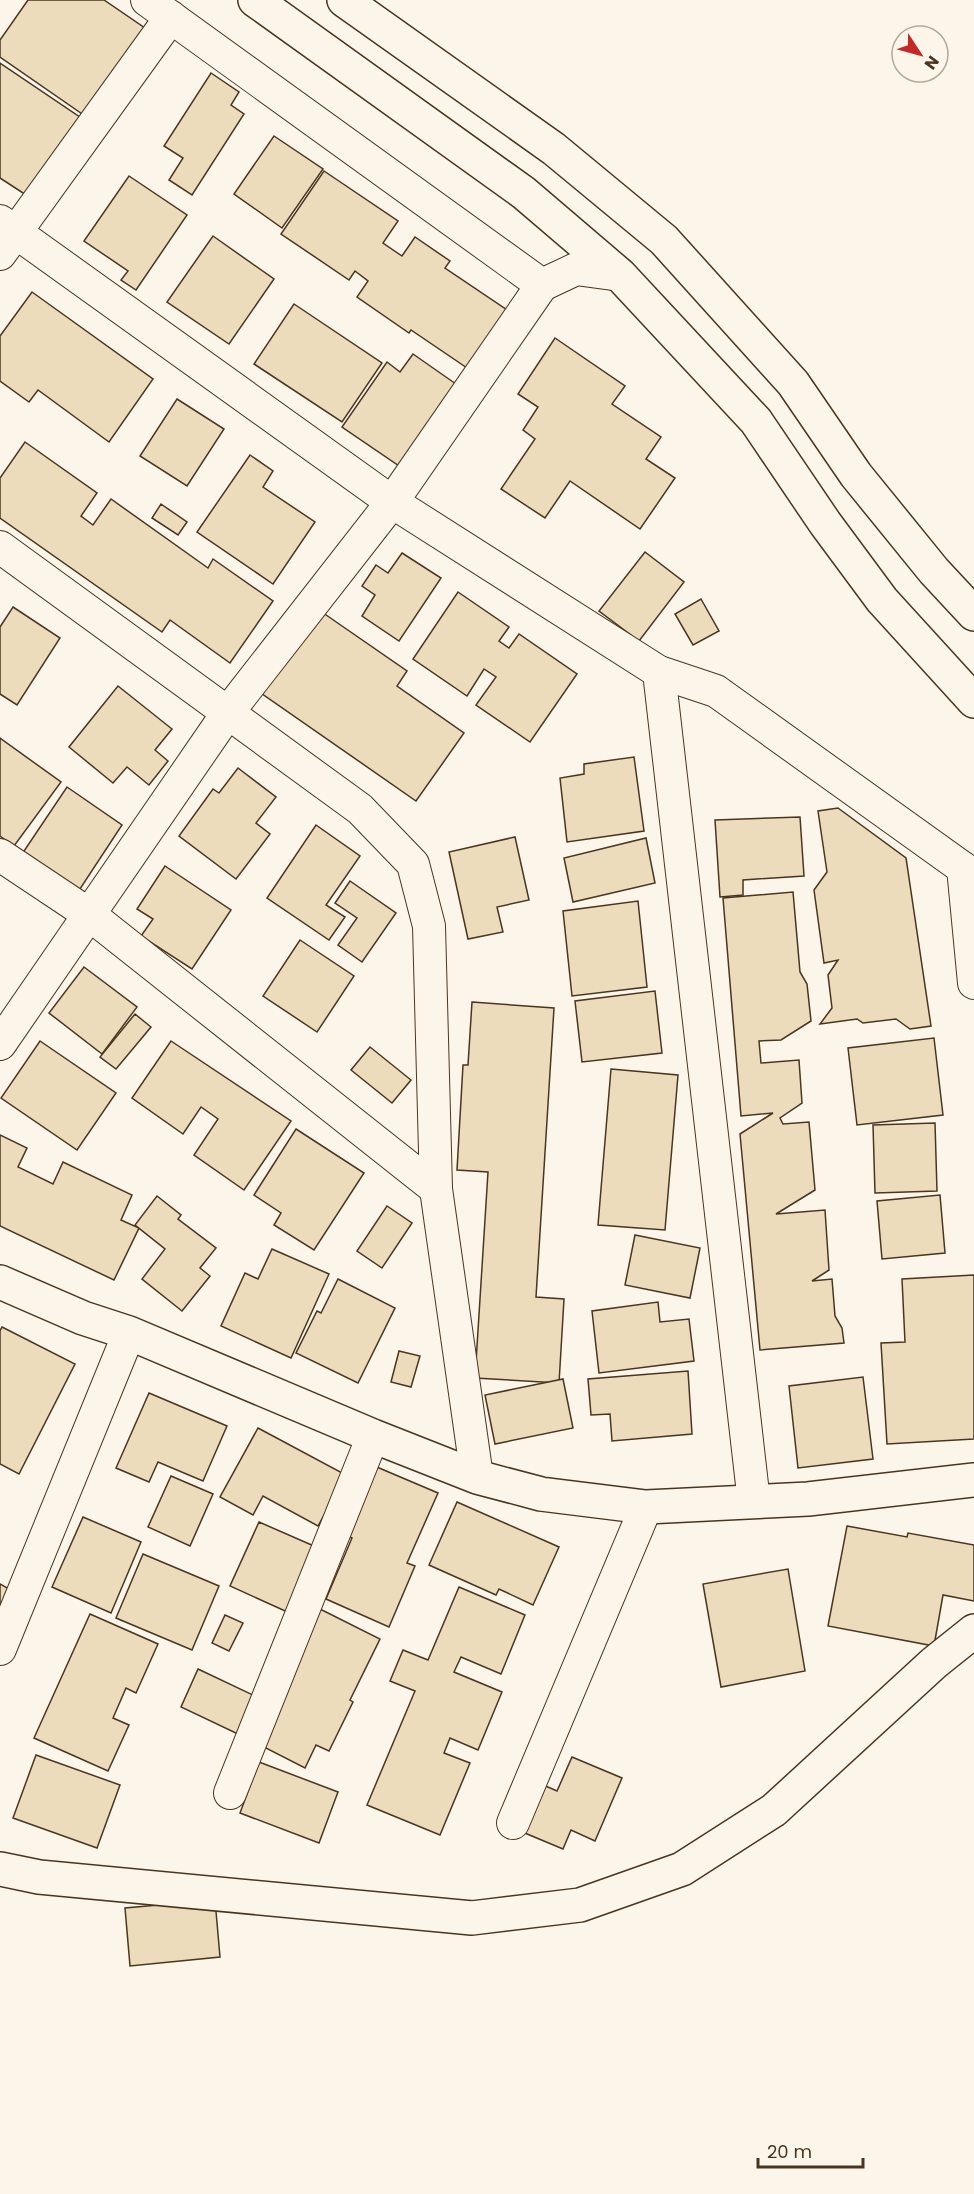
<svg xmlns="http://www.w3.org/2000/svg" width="974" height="2194" font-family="Poppins,sans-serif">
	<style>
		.building { fill: #ecdcbc; stroke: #4a3520; stroke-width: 1.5 }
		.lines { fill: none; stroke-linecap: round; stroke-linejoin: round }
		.minor-casing { stroke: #4a3520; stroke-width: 34 }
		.secondary-casing { stroke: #4a3520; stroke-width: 36 }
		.trunk-casing { stroke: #4a3520; stroke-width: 36 }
		.minor { stroke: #fbf6e9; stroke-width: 32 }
		.secondary { stroke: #fbf6e9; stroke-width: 33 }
		.trunk { stroke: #fbf6e9; stroke-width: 33 }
	</style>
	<rect width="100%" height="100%" fill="#fbf6e9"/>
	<!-- building -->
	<g class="building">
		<path d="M28 0H104L161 39 101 127 0 57V40Z"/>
		<path d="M0 63 99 130 46 208 0 178Z"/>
		<path d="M211 73 239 92 231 105 244 114 192 195 169 180 183 158 164 146Z"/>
		<path d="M274 136 323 169 282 228 234 194Z"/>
		<path d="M324 171 398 221 383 243 402 256 415 237 450 261 445 268 516 316 476 374 411 330 409 333 357 297 368 281 355 271 349 280 281 234Z"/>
		<path d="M129 176 187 215 136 290 121 280 128 271 84 241Z"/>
		<path d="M213 236 274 279 229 344 167 302Z"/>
		<path d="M32 292 153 379 109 442 38 390 29 402 0 381V336Z"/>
		<path d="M294 304 382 363 342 422 254 364Z"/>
		<path d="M555 338 625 386 612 404 661 437 646 459 675 478 640 529 570 481 545 518 501 489 535 439 523 430 538 407 518 394Z"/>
		<path d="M413 354 476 398 408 472 342 427 387 362 400 372Z"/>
		<path d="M177 399 224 429 187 486 140 456Z"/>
		<path d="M25 442 97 493 81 516 93 525 111 499 208 568 213 559 273 601 230 663 170 620 162 632 0 518V478Z"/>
		<path d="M250 455 273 471 263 487 315 522 273 584 197 532Z"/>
		<path d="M161 504 187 522 178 535 152 518Z"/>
		<path d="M645 552 684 582 639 641 599 611Z"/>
		<path d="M402 553 441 578 399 641 362 616 375 595 362 586 376 565 388 573Z"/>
		<path d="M458 592 509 627 499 641 509 648 519 634 577 674 530 742 476 705 496 677 484 669 467 696 413 659Z"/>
		<path d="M701 599 719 631 693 645 675 614Z"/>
		<path d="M13 607 60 638 17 705 0 694V627Z"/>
		<path d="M316 608 407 671 397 686 464 733 416 801 258 691Z"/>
		<path d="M118 686 172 729 155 750 168 761 149 785 127 767 113 783 69 747Z"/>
		<path d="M0 738 61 782 14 846 0 836Z"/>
		<path d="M634 757 644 831 567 842 560 778 584 774V764Z"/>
		<path d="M238 768 276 797 256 823 270 834 236 879 179 836 213 789 219 793Z"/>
		<path d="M67 787 122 825 78 892 22 854Z"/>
		<path d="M838 808 906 858 931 1026 910 1029 896 1019 863 1023 857 1019 820 1024 832 1008 828 975 838 960 824 963 814 890 827 872 818 811Z"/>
		<path d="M800 817 804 876 743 880V895L720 897 715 820Z"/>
		<path d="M316 825 360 856 326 905 345 917 329 940 267 898Z"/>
		<path d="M515 837 529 900 497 907 503 932 468 939 449 852Z"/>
		<path d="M646 838 655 883 573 902 564 858Z"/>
		<path d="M165 866 231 910 192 969 141 936 153 919 137 909Z"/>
		<path d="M350 881 396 913 362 962 338 945 357 918 335 903Z"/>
		<path d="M793 892 800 972 807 984 811 1021 781 1040 759 1041 761 1063 799 1060 802 1103 780 1118 783 1124 809 1122 815 1190 776 1214 825 1210 829 1270 812 1281 832 1279 835 1316 842 1328 844 1343 760 1350 740 1134 773 1113 741 1116 723 898Z"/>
		<path d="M638 901 647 987 572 996 563 911Z"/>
		<path d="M300 940 354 976 317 1032 263 996Z"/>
		<path d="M84 967 137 1007 102 1054 49 1013Z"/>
		<path d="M655 991 662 1053 582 1062 575 1001Z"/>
		<path d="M472 1002 554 1008 536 1297 564 1299 559 1383 475 1378 488 1172 457 1170 463 1065H468Z"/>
		<path d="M135 1014 151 1027 116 1069 100 1057Z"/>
		<path d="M934 1038 943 1115 857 1125 848 1048Z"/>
		<path d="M40 1041 116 1093 77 1150 1 1098Z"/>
		<path d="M171 1041 291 1121 244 1190 194 1155 218 1119 201 1107 183 1134 132 1098Z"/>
		<path d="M370 1047 411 1080 392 1103 351 1070Z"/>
		<path d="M611 1069 678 1075 665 1230 598 1225Z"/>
		<path d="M935 1123 937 1191 875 1193 873 1125Z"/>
		<path d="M296 1129 364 1173 314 1250 274 1225 281 1213 254 1195Z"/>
		<path d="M0 1135 27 1148 18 1167 53 1184 63 1162 132 1195 121 1220 139 1228 114 1280 0 1226Z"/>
		<path d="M940 1195 945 1253 882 1259 877 1201Z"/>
		<path d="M157 1196 181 1215 178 1219 216 1248 200 1268 210 1276 182 1311 142 1279 165 1249 135 1225Z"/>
		<path d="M387 1206 412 1223 382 1268 357 1251Z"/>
		<path d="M635 1235 700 1248 690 1298 625 1285Z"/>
		<path d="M272 1249 329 1274 291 1358 221 1326 245 1273 258 1279Z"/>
		<path d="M974 1275V1439L887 1444 881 1343 905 1342 902 1279Z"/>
		<path d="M338 1279 395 1308 358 1383 296 1353 317 1311 321 1313Z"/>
		<path d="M658 1302 660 1322 689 1319 694 1361 599 1373 592 1311Z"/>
		<path d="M2 1327 75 1364 19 1474 0 1464V1331Z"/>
		<path d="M399 1351 420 1356 411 1387 391 1382Z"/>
		<path d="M688 1371 692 1434 612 1441 610 1414 591 1415 588 1379Z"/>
		<path d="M863 1377 873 1459 798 1468 789 1386Z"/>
		<path d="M563 1379 573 1428 495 1444 485 1395Z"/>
		<path d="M149 1393 227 1426 203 1481 158 1462 149 1482 116 1468Z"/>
		<path d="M258 1428 346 1475 318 1526 263 1496 253 1515 220 1497Z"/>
		<path d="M365 1462 438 1493 407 1563 415 1566 389 1627 326 1599 352 1538 335 1531Z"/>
		<path d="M171 1476 213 1494 190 1546 148 1527Z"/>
		<path d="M457 1502 559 1547 533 1605 499 1589 496 1595 429 1565Z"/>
		<path d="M83 1517 141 1542 111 1613 52 1587Z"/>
		<path d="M259 1522 323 1550 294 1615 230 1586Z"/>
		<path d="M847 1526 907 1537 908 1533 974 1545V1601L943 1595 934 1646 828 1626Z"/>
		<path d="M143 1554 219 1586 192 1650 116 1618Z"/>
		<path d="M788 1569 805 1671 721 1687 703 1584Z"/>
		<path d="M0 1584 9 1589 0 1607Z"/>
		<path d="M459 1587 525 1615 501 1674 461 1657 454 1672 502 1692 478 1750 450 1738 444 1753 470 1763 440 1835 367 1805 415 1691 390 1681 403 1650 428 1660Z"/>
		<path d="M316 1607 380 1639 350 1700 353 1702 329 1751 316 1745 305 1768 256 1743Z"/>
		<path d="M90 1614 158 1644 136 1693 126 1688 113 1718 129 1725 108 1771 34 1738Z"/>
		<path d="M225 1615 243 1623 229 1651 212 1643Z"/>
		<path d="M198 1669 257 1697 240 1735 181 1707Z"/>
		<path d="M36 1755 120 1785 97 1848 13 1818Z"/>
		<path d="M572 1757 622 1778 595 1841 571 1830 563 1849 520 1831 541 1784 557 1791Z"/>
		<path d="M259 1762 338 1792 319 1843 240 1813Z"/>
		<path d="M215 1900 220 1957 130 1966 125 1908Z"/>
	</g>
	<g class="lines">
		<!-- minor casing -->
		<g class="minor-casing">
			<g id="minor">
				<path d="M147 0 542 285 576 269 620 275"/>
				<path d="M0 221 392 502 659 672 716 691 974 876"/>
				<path d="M0 254 171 17"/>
				<path d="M0 547 360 809 413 864 429 926 436 1189 477 1477"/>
				<path d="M659 672 754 1502"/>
				<path d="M0 855 90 915 436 1189"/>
				<path d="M963 868 974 983"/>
				<path d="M0 1044 229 711 392 502 542 285"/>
				<path d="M0 1649 129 1333"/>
				<path d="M230 1793 373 1436"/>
				<path d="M513 1823 646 1507"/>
			</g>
		</g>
		<!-- secondary casing -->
		<g class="secondary-casing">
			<g id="secondary">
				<path d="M0 1282 83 1318 129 1333 373 1436 477 1477 541 1494 646 1507 808 1499 974 1480"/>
				<path d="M0 1869 39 1877 472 1918 580 1905 682 1869 774 1810 934 1663 974 1631"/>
			</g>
		</g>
		<!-- trunk casing -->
		<g class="trunk-casing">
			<g id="trunk">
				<path d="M255 0 524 193 620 275 756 421 825 523 882 600 974 701"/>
				<path d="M344 0 554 149 664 240 793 383 856 475 934 571 974 614"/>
			</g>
		</g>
		<!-- minor -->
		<use href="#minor" class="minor"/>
		<!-- secondary -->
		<use href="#secondary" class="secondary"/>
		<!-- trunk -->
		<use href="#trunk" class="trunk"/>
	</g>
	<!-- north arrow -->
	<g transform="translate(920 54) rotate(126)"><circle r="28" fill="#fbf6e9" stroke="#b4a999" stroke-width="1.5"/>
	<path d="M0-4.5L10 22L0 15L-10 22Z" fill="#c62828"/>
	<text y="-9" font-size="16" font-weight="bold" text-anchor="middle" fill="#4a3520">N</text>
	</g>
	<!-- scale -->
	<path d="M758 2158v9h105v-9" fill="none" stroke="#4a3520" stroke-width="3"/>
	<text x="767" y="2158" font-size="18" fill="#4a3520" stroke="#fbf6e9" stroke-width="4.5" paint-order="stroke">20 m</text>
</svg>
